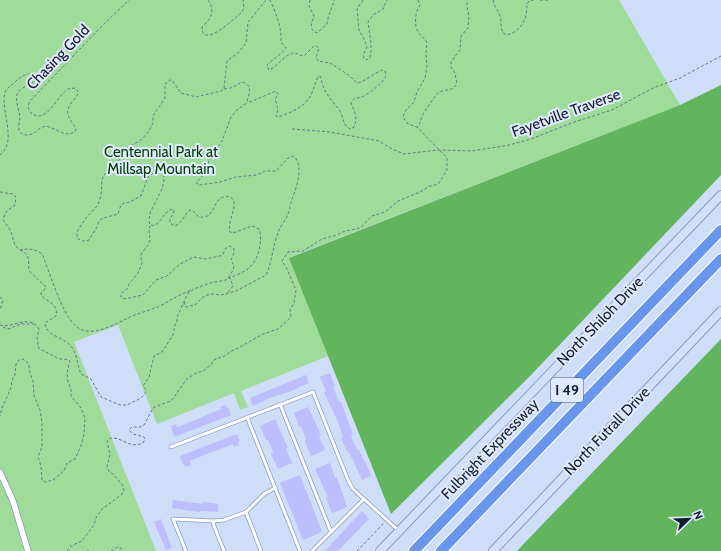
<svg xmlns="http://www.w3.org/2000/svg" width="721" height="551" font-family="Cabin,sans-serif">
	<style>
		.green { fill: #9fdb99 }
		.forest { fill: #63b55d }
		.building { fill: #bcbefd }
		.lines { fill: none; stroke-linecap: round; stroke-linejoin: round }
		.lane-casing { stroke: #859cc6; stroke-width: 4.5 }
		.street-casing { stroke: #859cc6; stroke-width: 7 }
		.secondary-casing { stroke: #859cc6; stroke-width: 10 }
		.highway-casing { stroke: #fff; stroke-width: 12 }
		.path { stroke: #6c788d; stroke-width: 1; stroke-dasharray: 3 2; stroke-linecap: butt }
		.lane { stroke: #fff; stroke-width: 3 }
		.street { stroke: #fff; stroke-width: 5.5 }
		.secondary { stroke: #d2e0f9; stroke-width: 8 }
		.highway { stroke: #6996ec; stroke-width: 10 }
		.labels { text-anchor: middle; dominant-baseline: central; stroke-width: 4; stroke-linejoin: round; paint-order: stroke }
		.shield { fill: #e0eafd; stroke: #505a6b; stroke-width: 1 }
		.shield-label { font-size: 14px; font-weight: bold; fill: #131c2c }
		.street-label { font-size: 15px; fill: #131c2c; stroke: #e0eafd }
		.park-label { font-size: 15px; fill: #013e00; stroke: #e0eafd }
	</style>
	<rect width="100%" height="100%" fill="#ceddf8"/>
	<!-- green -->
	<path class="green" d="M0 0H619L680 105 290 257 328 356 241 391 248 407 240 410 234 393 157 424 118 325 74 342 156 551H0Z"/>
	<!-- forest -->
	<g class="forest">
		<path d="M721 85V175L530 376 391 514 289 258 680 105Z"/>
		<path d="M721 339V551H517L538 529Z"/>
	</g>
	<!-- building -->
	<g class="building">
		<path d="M330 373 335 387H333L339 402H341L353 435H351L353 441 357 450H359L365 463H366L371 476 362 480 349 452 348 453 341 439 343 438 339 424 324 392 326 391 320 377Z"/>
		<path d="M306 375 309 383 295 389V390L272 397 253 406 250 398Z"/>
		<path d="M225 405 226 408 228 407 231 415 174 437 171 426 176 424 177 427 186 424 221 409 220 407Z"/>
		<path d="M308 407 321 435 319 436 325 450 311 456 305 441 306 440 305 436 301 427H299L294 413Z"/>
		<path d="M275 419 288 448 286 449 292 463 278 469 271 454 273 453 272 449 268 440H266L260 426Z"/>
		<path d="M237 434 240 441 238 442 239 445 234 447 233 444 197 458 190 461 191 465 186 467 183 464 180 456Z"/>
		<path d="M330 463 335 478 337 477 347 507 332 513 326 498 328 497 315 469Z"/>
		<path d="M300 475 322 532 303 540 280 483Z"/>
		<path d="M173 500 203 504V502L218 504V512L203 511 199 512 172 508Z"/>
		<path d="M362 511 368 517 367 518 369 519 338 551 337 550 336 551H325Z"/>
		<path d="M161 519 172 548 166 550 154 522Z"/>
	</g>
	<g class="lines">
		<!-- lane casing -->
		<g class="lane-casing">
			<g id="lane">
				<path d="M280 404 331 532"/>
				<path d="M247 417 300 551"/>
				<path d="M171 447 313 392 348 480 353 489 399 531"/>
				<path d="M246 512 261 551"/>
				<path d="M213 521 214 526 224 551"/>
				<path d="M186 551 173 519 213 521 224 520 246 512 264 494 275 488"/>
				<path d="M312 551 364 499"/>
			</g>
		</g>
		<!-- street casing -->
		<g class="street-casing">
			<path id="street" d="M0 472 13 501 28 551"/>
		</g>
		<!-- secondary casing -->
		<g class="secondary-casing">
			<g id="secondary">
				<path d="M380 551 721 195"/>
				<path d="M493 551 721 311"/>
			</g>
		</g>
		<!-- highway casing -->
		<g class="highway-casing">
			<g id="highway">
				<path d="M414 551 721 230"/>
				<path d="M441 551 721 259"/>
			</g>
		</g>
		<!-- path -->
		<g class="path">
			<path d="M208 0C216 11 211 19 202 27 202 50 235 18 242 12L244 8 243 0"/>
			<path d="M310 0 309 6 314 16C312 22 308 30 317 33L327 24C328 14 332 9 334 0"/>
			<path d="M363 0 357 9 359 30 364 39 367 47 363 55 364 58 367 60 370 57 371 53V43L368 22 373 15 383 9 387 0"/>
			<path d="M418 0 420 5C415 11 414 26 418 32 421 36 424 38 427 42L426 54 427 67 425 78 417 92 414 102 406 110 403 117 408 124 417 127C421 124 420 121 422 116 424 112 435 96 438 93 444 88 451 93 457 84L455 73 451 67V62L460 50 461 36 468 28 469 16 467 7V0"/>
			<path d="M493 0C494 6 498 10 500 16 502 21 500 27 503 33L507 35C516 33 524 25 526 15 527 11 526 7 528 2L533 0"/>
			<path d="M540 0H549"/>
			<path d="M224 89 231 88 242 82C252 85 250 92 247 101L250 102 276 91 278 94 275 99 278 109 276 116 278 117C290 113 305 107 311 95 314 89 315 83 318 77L320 76 321 78C323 94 334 101 341 113 344 120 343 125 350 129L354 127C358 118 355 112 351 103 354 96 359 99 364 96 373 90 381 85 386 76L385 71 382 70C375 73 362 83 357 83L350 76 338 68 330 63 318 61 316 58 319 48 316 46H314L304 56C300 56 298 53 294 53 286 53 277 67 269 70L267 66V65C272 60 284 52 286 48L281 42C282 28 276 13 270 0"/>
			<path d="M292 129 330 132 379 141 392 149 404 154 438 150 472 151 509 145 531 139 574 122 612 110 653 88 680 78 721 56"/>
			<path d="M0 155C18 141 0 111 5 92 8 87 12 85 16 81 21 77 25 73 33 74L35 76 36 79C32 86 22 86 18 92 14 99 19 109 20 117 20 121 18 126 19 130 20 133 23 135 26 135 35 136 38 127 46 126 56 128 68 140 76 130 75 125 72 124 70 119 63 109 73 102 78 94V91L75 88 68 89C58 95 49 118 37 116 33 115 30 113 29 110 28 107 28 104 30 101L103 25 129 0"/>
			<path d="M0 192 13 194 16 197 15 205 6 212 3 219C5 224 8 226 10 230 14 237 12 245 20 250 27 248 36 249 42 254 50 272 62 316 77 327 91 338 113 325 126 319 137 313 149 311 160 306 171 300 180 294 192 290"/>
			<path d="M20 250C31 255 28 260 29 271L46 287 45 289 41 293V295C47 302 59 304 56 316L45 323C46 336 63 337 70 345 77 352 77 365 81 374L91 379 101 397 120 405H127L141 398 145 394 146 390 143 386 149 377 154 356 162 352 173 335 175 325 177 322V317L188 293 194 289 210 283 226 280 229 277 233 270 234 266 231 260 234 253V249L230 246 226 248 223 254 220 256 205 259 194 257 180 264 167 276 156 280 143 295 124 299 121 297V294L128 288 129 284 138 273 142 263 141 258V254L148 245 150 240 149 230 150 226"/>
			<path d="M228 278C235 276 245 272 250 267 259 259 263 239 259 229L252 226 233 233 230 232C226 223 241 201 230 197 227 196 223 197 221 198 211 205 215 219 199 217L193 211 190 210C184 214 183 223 175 226L170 223V219L174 212 173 209C161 212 161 228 150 225 144 210 169 190 163 174L157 170 148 177 141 196 130 202 124 203 121 205 118 214 115 215 103 218 99 221 97 227 89 240C84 242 81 241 77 238V232L85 219 98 205 101 195 102 180 104 175 121 158 127 148 141 140 149 131 153 123V116L165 98V84L170 80H172L181 93 196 97 221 91 224 89 227 61 239 52 246 43 248 22 266 0"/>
			<path d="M228 292 233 286 230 278"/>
			<path d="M0 297 3 300 0 310"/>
			<path d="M185 302 184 305 186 307 195 305 202 298 207 295 212 294 221 295 236 291 266 275C272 263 273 244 279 230 281 225 286 220 288 214 290 210 290 204 292 199 296 190 305 163 293 156L288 158 276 171H265L257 175 236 177 220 182 200 185 196 183 205 173 209 160 222 141 231 117 237 110 248 102"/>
			<path d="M0 325C12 329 30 313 39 329L37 338 39 349C47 352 50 354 57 358 62 360 66 358 70 361L67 373 68 382 71 389V396L81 408 85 418 84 434 81 446 75 459 67 463 64 471 53 480 45 482 42 480 41 466 38 457 42 447V422L40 410 34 396 33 381 30 373 29 366 28 363 23 359 19 360 16 364 15 375 12 380 11 388 2 408 0 416"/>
			<path d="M3 327 8 329 21 324H34"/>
			<path d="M67 551 71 546 82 541 94 525 96 518 101 510 122 494 124 490 123 486 114 475 108 470 107 467 110 454 107 442 109 439C120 434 128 450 143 443L145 439 144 437 133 434 129 430 132 427H140L144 425 153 408 157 406 171 401 187 379 196 373 203 371 211 365 214 360 218 358 223 357 230 352 240 347 263 334 278 329 291 317 290 310 294 303 296 290 287 269 282 261 288 252 303 251 322 239 337 235 345 231 357 229 361 227 372 216 385 212 398 201 420 192 430 186 435 185 439 183 447 170V158L417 127"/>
			<path d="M86 551H91"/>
			<path d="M111 551 117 547 121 548 122 551"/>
			<path d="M357 551 384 523"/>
		</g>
		<!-- lane -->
		<use href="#lane" class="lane"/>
		<!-- street -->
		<use href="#street" class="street"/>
		<!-- secondary -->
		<use href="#secondary" class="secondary"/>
		<!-- highway -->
		<use href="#highway" class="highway"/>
	</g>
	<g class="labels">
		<!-- shield labels -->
		<rect class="shield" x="551" y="378" width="32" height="24" rx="3"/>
		<g class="shield-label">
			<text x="567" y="390">I 49</text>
		</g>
		<!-- street labels -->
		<g class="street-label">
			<text transform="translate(58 57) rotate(-46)">Chasing Gold</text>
			<text transform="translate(566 113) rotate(-20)">Fayetville Traverse</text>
			<text transform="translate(600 321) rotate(-46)">North Shiloh Drive</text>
			<text transform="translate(607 431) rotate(-46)">North Futrall Drive</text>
			<text transform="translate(490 449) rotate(-46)">Fulbright Expressway</text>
		</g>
		<!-- park labels -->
		<g class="park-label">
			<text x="161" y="152">Centennial Park at<tspan x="161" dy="17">Millsap Mountain</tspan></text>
		</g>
	</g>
	<!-- north arrow -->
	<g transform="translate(689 519) rotate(67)" stroke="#e0eafd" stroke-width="3" paint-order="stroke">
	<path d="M0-3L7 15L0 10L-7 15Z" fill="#131c2c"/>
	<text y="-6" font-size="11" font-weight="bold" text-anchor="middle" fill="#131c2c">N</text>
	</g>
</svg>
